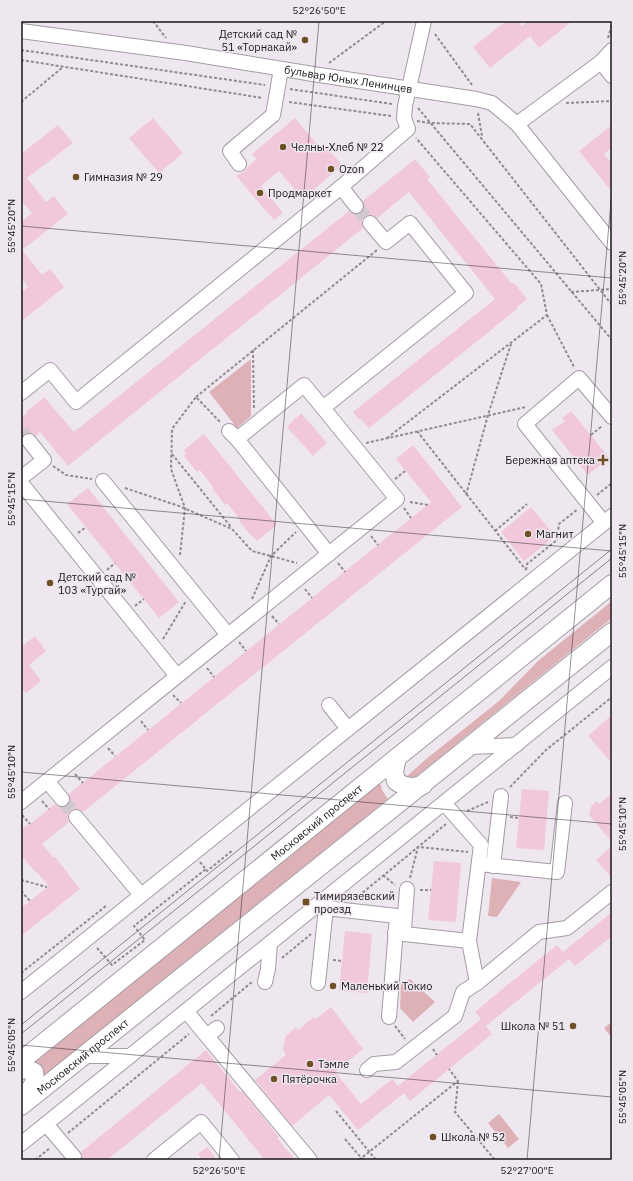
<svg xmlns="http://www.w3.org/2000/svg" width="633" height="1181" font-family="'IBM Plex Sans',sans-serif">
	<style>
		.green { fill: #deb1b7 }
		.building { fill: #f1c7dc }
		.lines { fill: none; stroke-linecap: round; stroke-linejoin: round }
		.minor-tunnel { stroke: #cfc8cf; stroke-width: 14; stroke-dasharray: 14 7; stroke-linecap: butt }
		.minor-casing { stroke: #a49ca4; stroke-width: 16 }
		.major-casing { stroke: #a49ca4; stroke-width: 20 }
		.path { stroke: #918b91; stroke-width: 2; stroke-dasharray: 3 2; stroke-linecap: butt }
		.minor { stroke: #fff; stroke-width: 14 }
		.major { stroke: #fff; stroke-width: 18 }
		.tram { stroke: #888288; stroke-width: 1 }
		.ticks { fill: none; stroke: #181619; stroke-width: 1; stroke-opacity: 0.45 }
		.poi-dot { fill: #6e5024; stroke: #efe7ef; stroke-width: 1.5 }
		.labels { text-anchor: middle; dominant-baseline: central; stroke-width: 3; stroke-linejoin: round; paint-order: stroke }
		.poi-label { font-size: 11px; fill: #181619; stroke: #efe7ef; text-anchor: start }
		.street-label { font-size: 11px; fill: #181619; stroke: #efe7ef }
		.neatline { fill: none; stroke: #181619; stroke-width: 1.5 }
		.ticks-label { font-size: 10px; text-anchor: middle; fill: #181619 }
	</style>
	<rect width="100%" height="100%" fill="#efe7ef"/>
	<!-- green -->
	<g class="green">
		<path d="M251 359V416L237 428 209 392Z"/>
		<path d="M612 601V618L408 783 405 778 425 760 499 701 538 661Z"/>
		<path d="M380 782 382 790 388 799 42 1077V1067L39 1063 30 1062Z"/>
		<path d="M492 878 521 882 497 917 488 916Z"/>
		<path d="M410 979 435 1002 413 1022 400 1008 401 984Z"/>
		<path d="M612 1022V1038L604 1028Z"/>
		<path d="M499 1114 519 1139 508 1148 488 1123Z"/>
	</g>
	<!-- building -->
	<g class="building">
		<path d="M506 21H518L522 26 529 21H572L539 48 530 36 490 68 473 47Z"/>
		<path d="M153 118 183 153 159 173 129 138Z"/>
		<path d="M295 118 321 149 325 145 342 165 303 199 279 171 261 186 283 213 274 220 236 176 244 171 256 159 252 154Z"/>
		<path d="M58 125 73 143 27 178 46 202 54 196 68 214 22 250 42 275 50 269 64 287 21 322V292L28 287 21 278V222L32 213 21 200V154Z"/>
		<path d="M612 125V147L604 154 612 163V192L579 151Z"/>
		<path d="M415 159 430 177 427 179 512 284 514 283 527 299 516 308 517 309 369 428 361 419 359 420 353 412 495 299 409 192 377 218 373 215 365 216 362 220V225L363 228 68 466 40 432 36 436 32 433H27L23 435 21 438V419L27 413 26 412 44 397 74 432 349 211 353 214H357L362 212 364 205 363 201Z"/>
		<path d="M571 411 610 459 602 466 600 465 588 475 552 430 565 421 562 418Z"/>
		<path d="M301 413 327 443 313 456 287 427Z"/>
		<path d="M204 434 277 525 257 541 253 536 252 537 239 521 240 520 227 503 225 505 212 488 213 487 200 470 197 472 184 456 186 454 184 450Z"/>
		<path d="M413 445 462 507 83 812 79 809H75L70 811 68 818 69 822 42 844 54 858 55 857 80 889 21 936V908L49 886 37 872 36 873 21 855V830L27 825 28 826 55 804 59 807 67 806 70 802 69 794 431 502 396 459Z"/>
		<path d="M88 488 179 602 159 618 67 504Z"/>
		<path d="M531 507 555 536 524 561 501 532Z"/>
		<path d="M35 636 46 651 29 665 41 681 26 693 21 687V647Z"/>
		<path d="M612 715V763L588 736Z"/>
		<path d="M522 789 549 791 544 850 516 848Z"/>
		<path d="M612 793V842L589 815 591 807 596 801 599 804Z"/>
		<path d="M612 846V878L596 860Z"/>
		<path d="M434 861 461 863 456 922 428 920Z"/>
		<path d="M612 912V936L575 966 569 959 486 1026 492 1034 410 1101 404 1093 358 1130 329 1095 292 1126 255 1080 286 1055 283 1050 285 1037 296 1027 298 1030 314 1017 316 1019 331 1007 363 1049 335 1072 361 1104 392 1079 398 1086 481 1019 475 1012 506 986 557 945 563 952Z"/>
		<path d="M345 931 372 934 367 993 339 991Z"/>
		<path d="M206 1050 240 1092 242 1091 279 1137 277 1138 295 1160H265L202 1083 107 1160H82V1156L81 1152Z"/>
		<path d="M207 1147 217 1160H203L198 1154Z"/>
	</g>
	<g class="lines">
		<!-- minor-tunnel -->
		<g class="minor-tunnel">
			<path d="M356 206 370 223"/>
			<path d="M21 432 29 441"/>
			<path d="M62 799 76 817"/>
		</g>
		<!-- minor casing -->
		<g class="minor-casing">
			<g id="minor">
				<path id="s1" d="M21 31 186 53 313 74 476 99 492 103 517 124 612 243"/>
				<path d="M601 62 612 50"/>
				<path d="M517 124 601 62 612 76"/>
				<path d="M239 164 230 151 273 115 281 69"/>
				<path d="M341 187 356 206"/>
				<path d="M21 393 50 370 76 402 341 187 408 129 404 118 405 106 424 21"/>
				<path d="M229 431 237 439 329 554"/>
				<path d="M237 439 304 385 323 408"/>
				<path d="M21 478 44 460 29 441"/>
				<path d="M103 481 228 635"/>
				<path d="M21 483 177 676"/>
				<path d="M604 523 525 424 579 378 612 417"/>
				<path d="M329 705 348 729"/>
				<path d="M471 747 516 745"/>
				<path d="M47 781 62 799"/>
				<path d="M21 802 397 499 323 408 466 293 410 223 386 242 370 223"/>
				<path d="M76 817 141 895"/>
				<path d="M479 864 557 872 565 803"/>
				<path d="M493 866 501 796"/>
				<path d="M317 905 326 908 397 916 389 1017"/>
				<path d="M404 929 407 889"/>
				<path d="M395 933 469 941 481 845 444 803"/>
				<path d="M469 941 477 983"/>
				<path d="M265 982 268 969 270 943"/>
				<path d="M318 983 326 908"/>
				<path d="M21 992 604 523 612 516"/>
				<path d="M186 1011 310 1160"/>
				<path d="M207 1036 217 1028"/>
				<path d="M84 1056H130"/>
				<path d="M367 1070 374 1064 396 1062 455 1016 463 992 477 983 539 932 567 928 612 892"/>
				<path d="M46 1124 74 1157"/>
				<path d="M21 1144 612 667"/>
				<path d="M154 1160 201 1122 232 1160"/>
			</g>
		</g>
		<!-- major casing -->
		<g class="major-casing">
			<g id="major">
				<path d="M397 758 394 771 396 781C405 788 412 788 423 785"/>
				<path id="s2" d="M21 1061 612 584"/>
				<path d="M21 1070 24 1068 34 1072 35 1082 23 1100"/>
				<path id="s3" d="M21 1106 612 632"/>
			</g>
		</g>
		<!-- path -->
		<g class="path">
			<path d="M153 21 166 38"/>
			<path d="M435 34 472 85"/>
			<path d="M608 38 612 24"/>
			<path d="M21 50 265 85"/>
			<path d="M21 60 263 98"/>
			<path d="M329 63 386 21"/>
			<path d="M290 89 392 104"/>
			<path d="M21 102 63 67"/>
			<path d="M289 102 391 116"/>
			<path d="M566 103 612 101"/>
			<path d="M418 108 612 340"/>
			<path d="M478 113 482 136"/>
			<path d="M417 121 430 123 470 124 612 305"/>
			<path d="M571 292 612 289"/>
			<path d="M547 315 574 367"/>
			<path d="M253 350 254 409"/>
			<path d="M196 397 377 250"/>
			<path d="M417 431 526 570"/>
			<path d="M591 435 602 426"/>
			<path d="M387 438 547 315 541 284 416 138"/>
			<path d="M366 443 526 407"/>
			<path d="M172 454 231 527"/>
			<path d="M53 466 66 475 92 479"/>
			<path d="M395 479 405 471"/>
			<path d="M125 488 179 506 232 529 252 551 297 563"/>
			<path d="M466 495 488 415 511 344"/>
			<path d="M597 495 612 483"/>
			<path d="M410 502 428 505"/>
			<path d="M404 508 411 518"/>
			<path d="M495 531 527 504"/>
			<path d="M78 533 86 527"/>
			<path d="M371 536 378 545"/>
			<path d="M180 555 185 508 171 469 172 429 196 397 221 423"/>
			<path d="M338 563 345 572"/>
			<path d="M107 570 115 563"/>
			<path d="M526 570 527 564 557 540 559 524 578 509"/>
			<path d="M305 589 312 598"/>
			<path d="M252 599 271 556 296 532"/>
			<path d="M135 606 144 599"/>
			<path d="M272 616 279 624"/>
			<path d="M163 639 186 601"/>
			<path d="M239 642 246 651"/>
			<path d="M207 668 214 677"/>
			<path d="M173 695 181 703"/>
			<path d="M141 721 148 730"/>
			<path d="M108 748 115 756"/>
			<path d="M75 774 83 783"/>
			<path d="M510 787 546 750 612 697"/>
			<path d="M42 801 49 809"/>
			<path d="M467 811 488 802"/>
			<path d="M22 815 30 824"/>
			<path d="M510 817 519 818"/>
			<path d="M200 862 207 871 233 850"/>
			<path d="M383 875 395 885"/>
			<path d="M410 878 418 847 468 852"/>
			<path d="M21 880 47 887"/>
			<path d="M420 890H431"/>
			<path d="M21 891 30 901"/>
			<path d="M355 899 446 824"/>
			<path d="M97 948 112 965 145 940 134 926 206 869"/>
			<path d="M282 958 311 934"/>
			<path d="M333 960 342 961"/>
			<path d="M21 973 106 906"/>
			<path d="M211 1016 252 982"/>
			<path d="M395 1026 405 1039"/>
			<path d="M433 1049 437 1055"/>
			<path d="M458 1081 455 1112 495 1160"/>
			<path d="M336 1111 376 1160"/>
			<path d="M68 1133 189 1034"/>
			<path d="M345 1139 363 1160"/>
			<path d="M35 1160 50 1148"/>
			<path d="M359 1160 458 1081 449 1069"/>
		</g>
		<!-- minor -->
		<use href="#minor" class="minor"/>
		<!-- major -->
		<use href="#major" class="major"/>
		<!-- tram -->
		<g class="tram">
			<path d="M21 1025 612 549"/>
			<path d="M21 1034 612 558"/>
		</g>
	</g>
	<!-- ticks -->
	<path class="ticks" d="M21 226 612 278M21 499 612 551M21 772 612 824M21 1045 612 1097M219 1160 319 21M527 1160 612 190"/>
	<!-- markers -->
	<g class="poi-dot">
		<circle cx="305" cy="40" r="4"/>
		<circle cx="283" cy="147" r="4"/>
		<circle cx="331" cy="169" r="4"/>
		<circle cx="76" cy="177" r="4"/>
		<circle cx="260" cy="193" r="4"/>
		<path d="M601 454h4v4h4v4h-4v4h-4v-4h-4v-4h4z"/>
		<circle cx="528" cy="534" r="4"/>
		<circle cx="50" cy="583" r="4"/>
		<rect x="302" y="898" width="8" height="8" rx="2"/>
		<circle cx="333" cy="986" r="4"/>
		<circle cx="573" cy="1026" r="4"/>
		<circle cx="310" cy="1064" r="4"/>
		<circle cx="274" cy="1079" r="4"/>
		<circle cx="433" cy="1137" r="4"/>
	</g>
	<g class="labels">
		<!-- poi labels -->
		<g class="poi-label">
			<text x="297" y="34" text-anchor="end">Детский сад №<tspan x="297" dy="13">51 «Торнакай»</tspan></text>
			<text x="291" y="147">Челны-Хлеб № 22</text>
			<text x="339" y="169">Ozon</text>
			<text x="84" y="177">Гимназия № 29</text>
			<text x="268" y="193">Продмаркет</text>
			<text x="595" y="460" text-anchor="end">Бережная аптека</text>
			<text x="536" y="534">Магнит</text>
			<text x="58" y="577">Детский сад №<tspan x="58" dy="13">103 «Тургай»</tspan></text>
			<text x="314" y="896">Тимирязевский<tspan x="314" dy="13">проезд</tspan></text>
			<text x="341" y="986">Маленький Токио</text>
			<text x="565" y="1026" text-anchor="end">Школа № 51</text>
			<text x="318" y="1064">Тэмле</text>
			<text x="282" y="1079">Пятёрочка</text>
			<text x="441" y="1137">Школа № 52</text>
		</g>
		<!-- street labels -->
		<g class="street-label">
			<text stroke="none"><textPath href="#s1" startOffset="331">бульвар Юных Ленинцев</textPath></text>
			<text stroke="none"><textPath href="#s2" startOffset="380">Московский проспект</textPath></text>
			<text stroke="none"><textPath href="#s3" startOffset="79">Московский проспект</textPath></text>
		</g>
	</g>
	<!-- border -->
	<rect width="633" height="1181" fill="none" stroke="#efe7ef" stroke-width="44"/>
	<rect x="22" y="22" width="589" height="1137" class="neatline"/>
	<g class="ticks-label">
		<text x="319" y="14">52°26'50"E</text>
		<text transform="translate(11 226) rotate(-90)" y="4">55°45'20"N</text>
		<text transform="translate(622 278) rotate(-90)" y="4">55°45'20"N</text>
		<text transform="translate(11 499) rotate(-90)" y="4">55°45'15"N</text>
		<text transform="translate(622 551) rotate(-90)" y="4">55°45'15"N</text>
		<text transform="translate(11 772) rotate(-90)" y="4">55°45'10"N</text>
		<text transform="translate(622 824) rotate(-90)" y="4">55°45'10"N</text>
		<text transform="translate(11 1045) rotate(-90)" y="4">55°45'05"N</text>
		<text transform="translate(622 1097) rotate(-90)" y="4">55°45'05"N</text>
		<text x="219" y="1174">52°26'50"E</text>
		<text x="527" y="1174">52°27'00"E</text>
	</g>
</svg>
